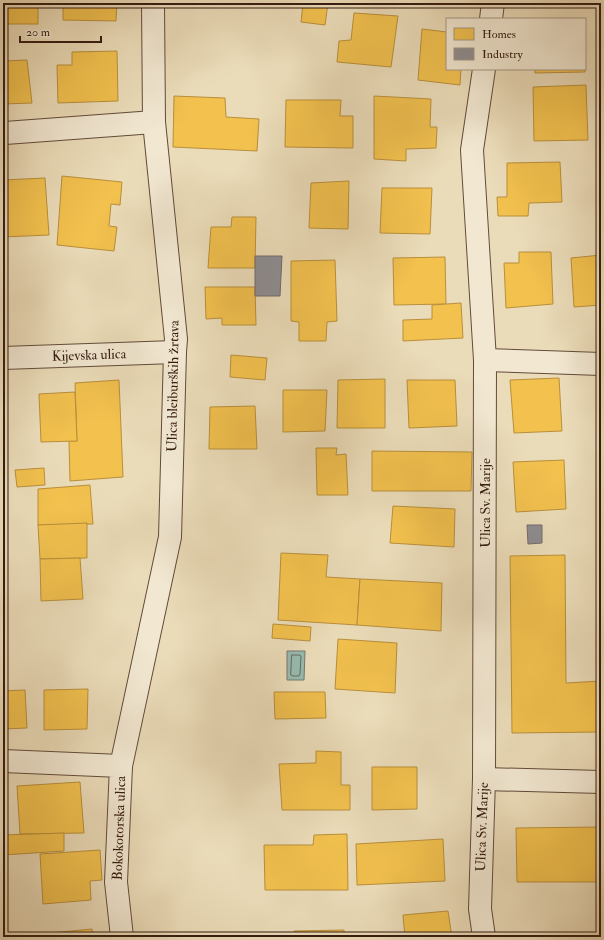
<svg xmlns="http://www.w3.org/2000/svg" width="604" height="940" font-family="'IM FELL Double Pica',serif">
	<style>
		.water { fill: #98bbb1; stroke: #707b71 }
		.homes { fill: #f2c14e; stroke: #b98f3b }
		.industry { fill: #8d8d92; stroke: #726b6b }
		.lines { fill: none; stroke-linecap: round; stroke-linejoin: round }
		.shore { stroke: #666b60; stroke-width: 1 }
		.minor-casing { stroke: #624b3a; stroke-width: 24 }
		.minor { stroke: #f2e8d2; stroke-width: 22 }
		.labels { text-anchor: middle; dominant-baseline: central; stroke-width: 4; stroke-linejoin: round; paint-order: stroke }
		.street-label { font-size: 14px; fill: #341b10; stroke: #f2e8d2 }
	</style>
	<rect width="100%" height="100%" fill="#ebdcb9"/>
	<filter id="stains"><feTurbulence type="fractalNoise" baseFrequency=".005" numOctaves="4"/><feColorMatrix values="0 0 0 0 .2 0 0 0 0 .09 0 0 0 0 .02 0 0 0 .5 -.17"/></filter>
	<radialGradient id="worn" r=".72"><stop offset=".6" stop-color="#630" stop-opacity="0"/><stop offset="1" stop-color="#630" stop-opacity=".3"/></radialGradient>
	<!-- water -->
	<path class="water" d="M287 651H305L304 680H287Z"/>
	<!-- homes -->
	<g class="homes">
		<rect x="3" y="3" width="35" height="21"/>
		<path d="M63 3H117L116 21 63 20Z"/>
		<path d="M303 3H328L325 25 301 22Z"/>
		<path d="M529 3H574L530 7Z"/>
		<path d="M354 13 398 16 391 67 337 62 339 41 351 40Z"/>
		<path d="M422 29 447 32V69H461L460 85 418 80Z"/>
		<path d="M117 51 118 101 58 103 57 65H72V52Z"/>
		<path d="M27 60 32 103 3 104V61Z"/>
		<path d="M535 69H585V72L535 73Z"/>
		<path d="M586 85 588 140 534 141 533 87Z"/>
		<path d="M174 96 225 98 226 117 259 119 257 151 173 147Z"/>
		<path d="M374 96 431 99 430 127H437L436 148 406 149V161L374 159Z"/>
		<path d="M286 100H341L340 116H353V148L285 147Z"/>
		<path d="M560 162 562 202 529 203 528 216H498L497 197H507V163Z"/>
		<path d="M62 176 122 182 120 205 111 204 109 226 117 227 114 251 57 245Z"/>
		<path d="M45 178 49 235 3 237V180Z"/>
		<path d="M349 181 348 229 309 228 311 183Z"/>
		<path d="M382 188H432L430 234 380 233Z"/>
		<path d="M232 217H256L255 268H208L211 227H231Z"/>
		<path d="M519 252H551L553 304 506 308 504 263H519Z"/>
		<path d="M601 255V305L574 307 571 258Z"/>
		<path d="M445 257 446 304 394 305 393 258Z"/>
		<path d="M335 260 337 321 327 322 326 341H299V322L291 321V261Z"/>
		<path d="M205 287H255L256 325H222V318L206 319Z"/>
		<path d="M461 303 463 338 403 341V320L432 319V305Z"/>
		<path d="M231 355 267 358 265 380 230 377Z"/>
		<path d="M559 378 562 431 514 433 510 380Z"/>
		<path d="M385 379V428H337L338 380Z"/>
		<path d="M119 380 123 477 70 481 69 441H77L75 383Z"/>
		<path d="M407 380H455L457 426 409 428Z"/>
		<path d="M283 390H327L325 431 283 432Z"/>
		<path d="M75 392 77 441 41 442 39 394Z"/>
		<path d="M255 406 257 449H209L210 407Z"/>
		<path d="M316 448H337L336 455 346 454 348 495H317Z"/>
		<path d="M372 451 472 452 471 491H372Z"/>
		<path d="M564 460 566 509 516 512 513 462Z"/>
		<path d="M44 468 45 485 17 487 15 470Z"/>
		<path d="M90 485 93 524 38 525V489Z"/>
		<path d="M393 506 455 509 454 547 390 543Z"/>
		<path d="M87 523V558L40 559 38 525Z"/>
		<path d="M281 553 328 555 326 577 360 579 357 625 278 620Z"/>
		<path d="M565 555 566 683 601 681V732L512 733 510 556Z"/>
		<path d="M80 558 83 599 41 601 40 559Z"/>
		<path d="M360 579 442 583 441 631 357 625Z"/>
		<path d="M273 624 311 627 310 641 272 638Z"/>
		<path d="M338 639 397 643 395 693 335 689Z"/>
		<path d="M88 689 87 729 44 730V690Z"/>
		<path d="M25 690 27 728 3 729V691Z"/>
		<path d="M274 692H325L326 718 275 719Z"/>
		<path d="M316 751 341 752V785H350V810H282L279 764 316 763Z"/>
		<path d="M372 767H417V809L372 810Z"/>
		<path d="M80 782 84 833 20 834 17 786Z"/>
		<path d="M601 827V882H517L516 828Z"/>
		<path d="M64 833V851L3 855V835Z"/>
		<path d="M347 834 348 890H265L264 845H313L314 835Z"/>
		<path d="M443 839 445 881 357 885 356 844Z"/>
		<path d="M100 850 102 880 90 881 91 900 43 904 40 854Z"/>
		<path d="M448 911 452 937H405L403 915Z"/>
		<path d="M92 929 93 937H18V936Z"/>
		<path d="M344 930V937H295L294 931Z"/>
	</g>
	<!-- industry -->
	<g class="industry">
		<path d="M255 256H282L280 296H255Z"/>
		<path d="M527 525H542V543L528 544Z"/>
	</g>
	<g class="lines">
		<!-- shore -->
		<path class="shore" d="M292 655H299L301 656 300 674 299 676H293L291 675Z"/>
		<!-- minor casing -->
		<g class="minor-casing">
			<g id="minor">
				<path d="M491 19 493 3"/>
				<path d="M484 69 472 150 485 360 484 779 480 909 484 937"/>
				<path d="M5 133 154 122"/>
				<path d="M3 358 175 352"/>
				<path d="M485 360 601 364"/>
				<path d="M3 761 121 766 116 882 122 937"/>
				<path d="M121 766 170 537 175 352 176 339 154 122 153 3"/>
				<path d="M484 779 601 782"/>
			</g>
		</g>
		<!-- minor -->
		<use href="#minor" class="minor"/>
	</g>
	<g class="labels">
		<!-- street labels -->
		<g class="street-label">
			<text transform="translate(89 355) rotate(-2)">Kijevska ulica</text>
			<text transform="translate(173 386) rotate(-89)">Ulica bleiburških žrtava</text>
			<text transform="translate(485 503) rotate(-90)">Ulica Sv. Marije</text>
			<text transform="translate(482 827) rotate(-88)">Ulica Sv. Marije</text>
			<text transform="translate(119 828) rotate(-88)">Bokokotorska ulica</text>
		</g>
	</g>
	<!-- margin -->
	<rect width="604" height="940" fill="none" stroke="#ebdcb9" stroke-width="16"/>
	<rect x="4" y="4" width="596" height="932" fill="none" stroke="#341b10" stroke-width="2"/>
	<rect x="8" y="8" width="588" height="924" fill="none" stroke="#341b10"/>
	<!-- legend -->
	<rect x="446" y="18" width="140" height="52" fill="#f2e8d2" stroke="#a69684"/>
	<rect x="454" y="28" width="20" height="12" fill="#f2c14e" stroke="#a69684"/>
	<text x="482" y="38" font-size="12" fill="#341b10">Homes</text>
	<rect x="454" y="48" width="20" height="12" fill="#8d8d92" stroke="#a69684"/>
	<text x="482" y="58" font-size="12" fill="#341b10">Industry</text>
	<!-- scale -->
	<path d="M20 36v6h81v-6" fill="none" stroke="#341b10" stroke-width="2"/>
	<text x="26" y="36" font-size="12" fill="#341b10" stroke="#f2e8d2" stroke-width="3" paint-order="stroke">20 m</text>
	<rect width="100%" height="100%" filter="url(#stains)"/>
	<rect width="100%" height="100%" fill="url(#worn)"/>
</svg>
